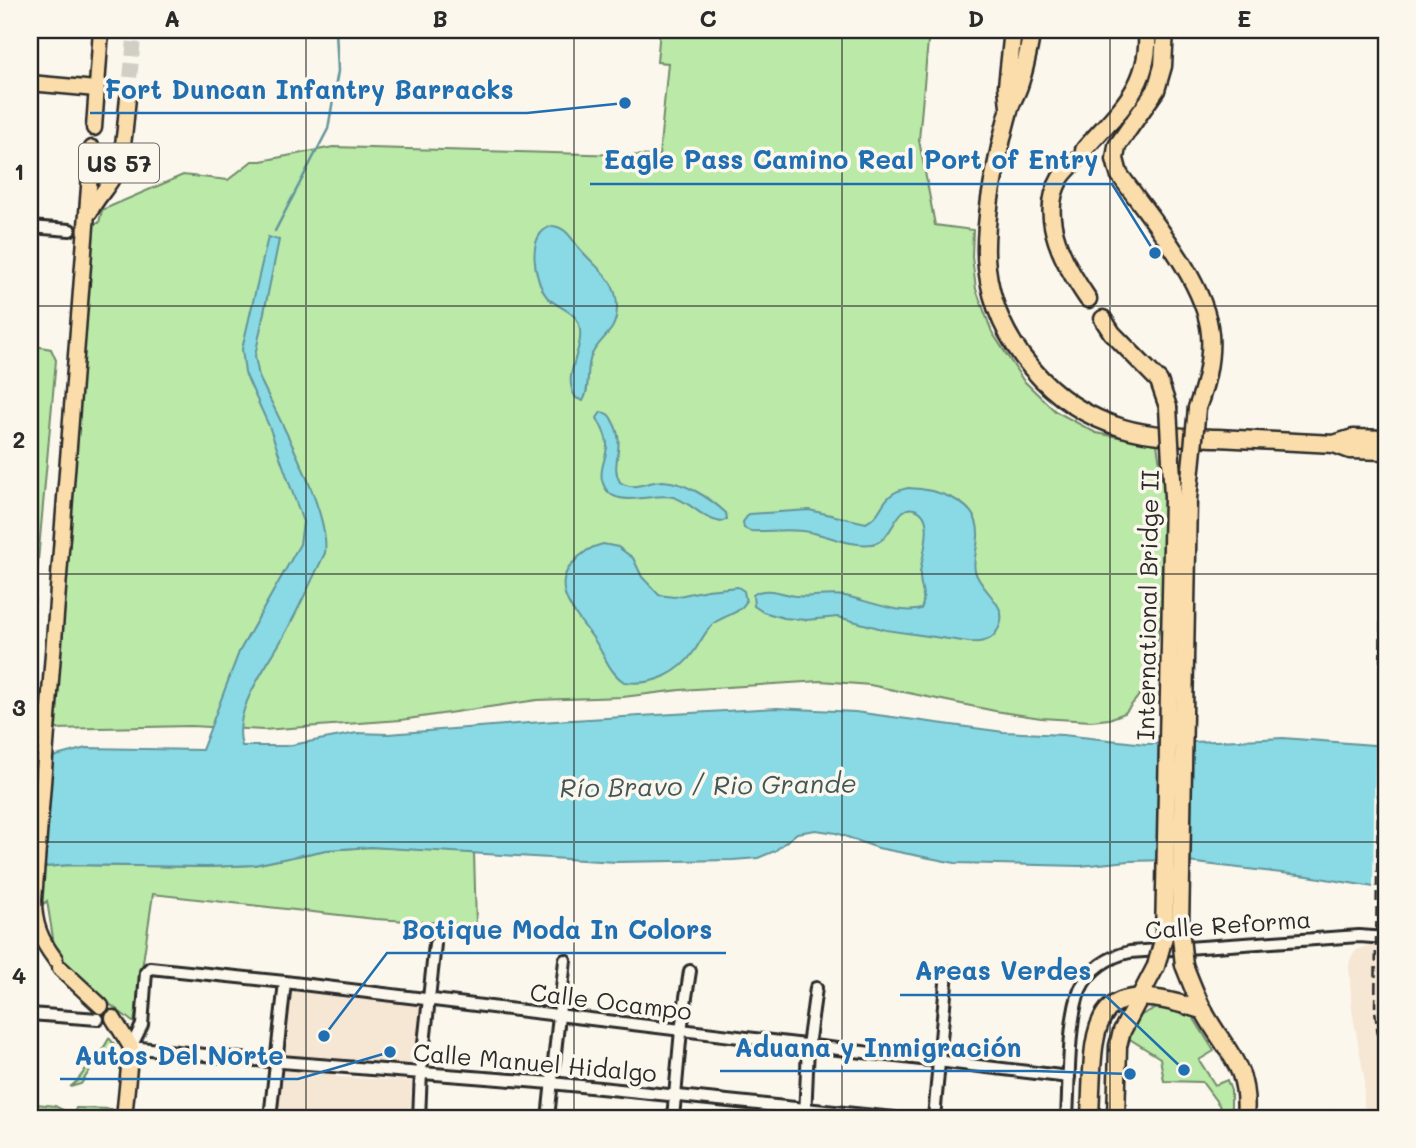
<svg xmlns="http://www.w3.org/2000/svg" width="1416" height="1148" font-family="Mali,sans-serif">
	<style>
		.built { fill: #f6e6d4 }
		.green { fill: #bae9a8; stroke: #728a6a; stroke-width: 2 }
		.water { fill: #89dae4; stroke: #63949a; stroke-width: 2 }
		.pier { fill: #fbf7ec }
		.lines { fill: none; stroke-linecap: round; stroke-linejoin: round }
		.stream { stroke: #63949a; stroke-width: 2.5 }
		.major-tunnel { stroke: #d1cec5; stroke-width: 14; stroke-dasharray: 14 7; stroke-linecap: butt }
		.minor-casing { stroke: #2b2b2b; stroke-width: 16 }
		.major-casing { stroke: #2b2b2b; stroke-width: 19 }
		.highway-casing { stroke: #2b2b2b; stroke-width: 21 }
		.minor { stroke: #fbf7ec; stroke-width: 10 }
		.major { stroke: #faddab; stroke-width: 14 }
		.highway { stroke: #faddab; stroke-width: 16 }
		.rail { stroke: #2b2b2b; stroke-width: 2.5; stroke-dasharray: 10 5; stroke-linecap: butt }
		.highway-bridge-casing { stroke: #2b2b2b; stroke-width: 21; stroke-linecap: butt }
		.highway-bridge { stroke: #faddab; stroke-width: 16 }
		.grid { fill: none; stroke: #2b2b2b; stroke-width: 2; stroke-opacity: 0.55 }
		.labels { text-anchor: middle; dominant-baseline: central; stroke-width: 7; stroke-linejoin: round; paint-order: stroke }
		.shield { fill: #fbf7ec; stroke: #696865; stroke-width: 2 }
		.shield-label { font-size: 23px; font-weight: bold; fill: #2b2b2b }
		.street-label { font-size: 24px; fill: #2b2b2b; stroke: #fbf7ec }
		.water-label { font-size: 26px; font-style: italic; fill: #425759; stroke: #fbf7ec }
		.leader { fill: none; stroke: #1f6fb2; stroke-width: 2.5 }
		.callout-dot { fill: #1f6fb2; stroke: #fbf7ec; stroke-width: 2.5 }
		.callout-label { font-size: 26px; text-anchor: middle; font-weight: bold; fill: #1f6fb2; stroke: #fbf7ec; stroke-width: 7; stroke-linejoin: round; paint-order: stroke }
		.neatline { fill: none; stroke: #2b2b2b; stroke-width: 2.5 }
		.grid-label { font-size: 23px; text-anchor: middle; font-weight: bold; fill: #2b2b2b }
	</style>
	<rect width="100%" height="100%" fill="#fbf7ec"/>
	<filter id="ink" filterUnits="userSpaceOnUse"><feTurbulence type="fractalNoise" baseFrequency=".0143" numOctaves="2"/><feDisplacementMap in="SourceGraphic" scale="14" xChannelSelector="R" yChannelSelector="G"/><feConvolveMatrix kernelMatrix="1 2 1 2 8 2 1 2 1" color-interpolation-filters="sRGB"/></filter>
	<g filter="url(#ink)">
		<!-- built -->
		<g class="built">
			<path d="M1372 944 1386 946V1118H1328V1109H1364V1076L1352 1010 1349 966 1351 957 1357 950Z"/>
			<path d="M289 987 422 1003 424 1005 419 1067 283 1055Z"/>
			<path d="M282 1066 327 1069 337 1077 412 1081 410 1118H276Z"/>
		</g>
		<!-- green -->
		<g class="green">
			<path d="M660 30H929L919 140 935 225 973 230 972 257 976 289 992 332 1023 380 1055 411 1096 433 1157 444 1165 496 1162 612 1152 673 1146 687 1125 713 1109 719 1091 721 1041 718 995 711 870 685 821 681 680 690 623 697 537 700 401 720 263 730 191 726 55 729 94 223H99L102 210 183 175 228 180 252 161H261L333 147 659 156 668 63 657 62Z"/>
			<path d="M30 345 51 349 56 360 30 650Z"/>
			<path d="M371 847 474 852 476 925 375 919 153 894 134 1023 57 963 47 901 30 915V868L70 865 207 867 254 865 326 850Z"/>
			<path d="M1179 1005 1193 1017 1214 1051 1199 1060 1215 1085 1227 1080 1231 1091V1118H1223L1219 1105 1202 1082 1164 1081 1160 1058 1125 1036C1133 1013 1157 1006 1179 1005Z"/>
			<path d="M109 1038 115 1045 116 1051 111 1050C97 1058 89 1071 81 1084L70 1087C80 1080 82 1073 89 1065 97 1056 104 1050 109 1038Z"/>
			<path d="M36 1104 55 1106 78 1118H30V1105Z"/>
			<path d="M76 1108H78L111 1109C100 1122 88 1119 75 1111Z"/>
		</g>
		<!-- water -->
		<g class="water">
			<path d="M552 226C567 227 571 239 580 249 597 269 617 279 617 307 617 314 616 321 612 328 606 337 597 344 592 354 585 369 591 388 583 401L576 398C560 374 586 350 579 325 576 311 556 307 547 297 534 281 525 233 552 226Z"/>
			<path d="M268 237 279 240 255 356 259 377C278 417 331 513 325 553 312 580 300 606 286 632 270 663 231 709 242 746H286L357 733 388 734 555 721 777 708 855 712 1004 732 1063 735 1146 744 1283 738 1386 746V889L1308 876 1170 860 1129 861 1080 866 955 863 878 848 836 833 816 830 797 833 775 851 758 858 733 860 616 862 371 847 326 850 254 865 207 867 70 865 30 868V763L86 748 202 750 239 652 300 544 303 522 269 426 245 373 242 349Z"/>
			<path d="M601 412C608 413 610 415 613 422 627 446 609 464 620 482 634 492 647 481 663 481 685 482 710 498 726 513L727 519 721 522C702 519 691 502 673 497 652 492 610 513 602 480 599 467 608 456 607 443 606 434 601 426 597 418Z"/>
			<path d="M908 488C935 489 978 500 978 533 979 546 972 558 975 571 981 593 1013 606 997 631 991 642 980 643 969 642L886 630 838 617 806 620 784 618 763 612 754 606 753 595C765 586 782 594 796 596 812 598 829 593 845 596 866 600 900 615 921 609 927 597 919 586 920 573 921 558 938 515 914 509 895 504 894 541 872 544 851 547 828 535 809 532 790 528 769 532 750 531L744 528 743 522 749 514 809 510 866 523C886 513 878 494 908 488Z"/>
			<path d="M603 544 618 547 633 558 642 577 659 595 674 597 707 590 738 587 744 591 746 602C739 614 725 615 714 623 706 630 701 641 695 650 679 674 653 686 624 682 609 672 605 656 595 641 581 619 549 592 571 565 580 554 589 547 603 544Z"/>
		</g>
		<!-- pier -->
		<path class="pier" d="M1375 742H1383L1381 891 1373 890Z"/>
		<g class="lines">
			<!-- stream -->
			<path class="stream" d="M275 231 328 129 338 71 336 30"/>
			<!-- major-tunnel -->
			<path class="major-tunnel" d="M128 98 135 30"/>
			<!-- minor casing -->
			<g class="minor-casing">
				<g id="minor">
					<path d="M30 227 70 230"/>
					<path d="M30 1014 98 1019"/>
					<path d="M270 1118 285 982"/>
					<path d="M419 1118 421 1071 435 944"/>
					<path d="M548 1118 565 960"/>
					<path d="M673 1118 681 1030 690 971"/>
					<path d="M805 1118 808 1046 816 988"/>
					<path d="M894 1118 551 1083 242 1059 131 1047 142 1025 146 972 150 968 285 982 1069 1077"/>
					<path d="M934 1118 947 972"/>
					<path d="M1067 1118C1069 1084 1068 1019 1080 990 1089 969 1110 956 1130 952L1359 936 1386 938"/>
				</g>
			</g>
			<!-- major casing -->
			<g class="major-casing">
				<g id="major">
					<path d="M30 83 96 89"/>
					<path d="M94 128 101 30"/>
					<path d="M90 212C96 198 108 188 114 175 125 152 125 123 128 98"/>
					<path d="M55 959C40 939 34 924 34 900L92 148"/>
					<path d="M60 968 101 1006"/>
					<path d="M113 1018 131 1047 124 1118"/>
				</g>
			</g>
			<!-- highway casing -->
			<g class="highway-casing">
				<g id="highway">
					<path d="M1032 30C1029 48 1025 69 1019 86 1016 95 1011 102 1009 111 1001 139 995 170 990 199 987 221 984 246 987 268 996 342 1051 407 1123 428 1153 437 1186 437 1218 438 1256 440 1295 442 1334 444L1350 450 1386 451"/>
					<path d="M1165 30 1163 66 1156 90 1117 146 1115 159 1119 174C1149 216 1206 282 1210 334 1212 360 1206 384 1197 408"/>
					<path d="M1009 107 1007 86 1013 30"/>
					<path d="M1084 150C1118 110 1151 88 1147 30"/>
					<path d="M1074 162C1070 167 1063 173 1060 179 1037 218 1066 267 1088 299"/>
					<path d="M1103 319 1112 333 1159 381 1168 407"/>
					<path d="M1334 444 1353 438 1386 439"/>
					<path d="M1184 965C1190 980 1196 996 1203 1010 1226 1053 1250 1065 1245 1118"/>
					<path d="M1090 1118C1094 1023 1087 971 1204 1011"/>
					<path d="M1116 1118 1118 1046 1122 1031 1156 966"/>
				</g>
			</g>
			<!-- minor -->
			<use href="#minor" class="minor"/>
			<!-- major -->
			<use href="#major" class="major"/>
			<!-- highway -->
			<use href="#highway" class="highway"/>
			<!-- rail -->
			<g class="rail">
				<path d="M1386 30V235"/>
				<path d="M1386 277 1375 1010 1386 1103"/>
			</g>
			<!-- highway-bridge casing -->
			<g class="highway-bridge-casing">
				<g id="highway-bridge">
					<path d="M1184 965 1180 928 1188 499 1197 408"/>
					<path d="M1156 966 1164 937 1173 497 1168 407"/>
				</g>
			</g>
			<!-- highway-bridge -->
			<use href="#highway-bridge" class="highway-bridge"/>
		</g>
	</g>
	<!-- grid -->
	<path class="grid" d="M306 30V1118M574 30V1118M842 30V1118M1110 30V1118M30 306H1386M30 574H1386M30 842H1386"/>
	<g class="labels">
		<!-- shield labels -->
		<rect class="shield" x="79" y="143.5" width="80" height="39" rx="5"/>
		<g class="shield-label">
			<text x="119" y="163">US 57</text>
		</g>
		<!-- street labels -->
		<g class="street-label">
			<text transform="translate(1147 605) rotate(-89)">International Bridge II</text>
			<text transform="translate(1228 924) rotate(-4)">Calle Reforma</text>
			<text transform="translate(611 1001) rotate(7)">Calle Ocampo</text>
			<text transform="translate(535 1062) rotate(5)">Calle Manuel Hidalgo</text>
		</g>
		<!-- water labels -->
		<g class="water-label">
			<text transform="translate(708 785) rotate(-1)">Río Bravo / Rio Grande</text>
		</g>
	</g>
	<!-- callouts -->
	<path class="leader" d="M625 103L527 113H90M1155 253L1112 184H590M324 1036L387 953H726M1184 1070L1105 995H900M1130 1074L1035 1071H720M390 1052L298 1079H60"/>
	<g class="callout-dot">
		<circle cx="625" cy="103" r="7"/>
		<circle cx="1155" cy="253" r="7"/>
		<circle cx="324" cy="1036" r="7"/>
		<circle cx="1184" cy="1070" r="7"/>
		<circle cx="1130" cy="1074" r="7"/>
		<circle cx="390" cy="1052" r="7"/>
	</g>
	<g class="callout-label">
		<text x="309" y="99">Fort Duncan Infantry Barracks</text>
		<text x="851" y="169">Eagle Pass Camino Real Port of Entry</text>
		<text x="557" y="939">Botique Moda In Colors</text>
		<text x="1003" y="980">Areas Verdes</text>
		<text x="878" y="1057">Aduana y Inmigración</text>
		<text x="179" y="1065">Autos Del Norte</text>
	</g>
	<!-- margin -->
	<rect width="1416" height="1148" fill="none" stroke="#fbf7ec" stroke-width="77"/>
	<rect x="38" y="38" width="1340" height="1072" class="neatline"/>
	<g class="grid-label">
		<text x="172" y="27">A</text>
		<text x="440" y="27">B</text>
		<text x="708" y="27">C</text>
		<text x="976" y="27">D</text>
		<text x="1244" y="27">E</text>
		<text x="19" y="180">1</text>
		<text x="19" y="448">2</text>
		<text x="19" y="716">3</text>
		<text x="19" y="984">4</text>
	</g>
</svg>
